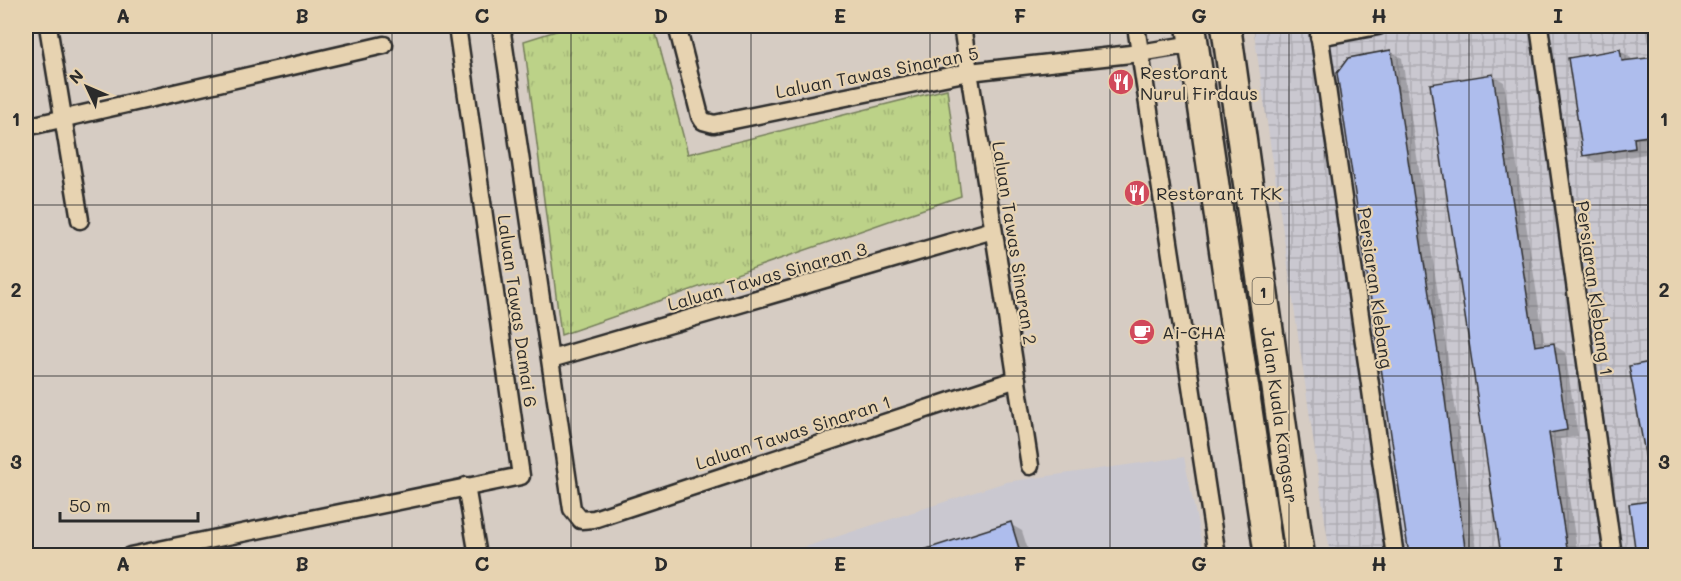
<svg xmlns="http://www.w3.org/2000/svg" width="1681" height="581" font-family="Mali,sans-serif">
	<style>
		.built { fill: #cac8d0 }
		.industrial { fill: url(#industrial-grid) }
		.park { fill: url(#park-tufts); stroke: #747e5a; stroke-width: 1.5 }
		.shadow { fill: #0003 }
		.building { fill: #aebded; stroke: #2b2b2b; stroke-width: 1.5 }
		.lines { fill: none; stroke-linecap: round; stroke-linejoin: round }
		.street-casing { stroke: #2b2b2b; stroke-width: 21 }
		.highway-casing { stroke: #2b2b2b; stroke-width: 33 }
		.street { stroke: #e7d3b1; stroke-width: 16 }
		.highway { stroke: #e7d3b1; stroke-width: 28 }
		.grid { fill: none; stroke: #2b2b2b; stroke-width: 1.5; stroke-opacity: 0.55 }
		.labels { text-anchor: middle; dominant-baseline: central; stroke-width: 4.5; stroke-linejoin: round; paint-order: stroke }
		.shield { fill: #e7d3b1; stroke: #635d53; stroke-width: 1.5 }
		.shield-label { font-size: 16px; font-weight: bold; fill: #2b2b2b }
		.street-label { font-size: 18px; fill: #2b2b2b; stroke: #e7d3b1 }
		.poi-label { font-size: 18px; fill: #2b2b2b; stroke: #e7d3b1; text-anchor: start }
		.neatline { fill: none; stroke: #2b2b2b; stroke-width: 2 }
		.grid-label { font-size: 20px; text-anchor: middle; font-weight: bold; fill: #2b2b2b }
	</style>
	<defs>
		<pattern id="industrial-grid" width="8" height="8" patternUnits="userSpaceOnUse" patternTransform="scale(1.5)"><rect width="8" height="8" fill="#cac8d0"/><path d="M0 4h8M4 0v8" fill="none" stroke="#aeacb3"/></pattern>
		<pattern id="park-tufts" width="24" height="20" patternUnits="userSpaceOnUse" patternTransform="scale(1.5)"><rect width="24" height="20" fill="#bcd288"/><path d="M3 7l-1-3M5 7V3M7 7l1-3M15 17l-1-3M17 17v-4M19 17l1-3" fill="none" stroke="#a2b476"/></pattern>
	</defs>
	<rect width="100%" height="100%" fill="#d6ccc3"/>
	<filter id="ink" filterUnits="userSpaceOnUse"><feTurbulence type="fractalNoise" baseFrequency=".0167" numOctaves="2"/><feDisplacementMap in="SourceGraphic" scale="12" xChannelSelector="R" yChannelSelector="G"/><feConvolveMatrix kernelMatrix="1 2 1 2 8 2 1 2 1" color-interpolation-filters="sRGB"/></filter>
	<g filter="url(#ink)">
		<!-- built -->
		<path class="built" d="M1184 457 1204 555 777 556 1006 482Z"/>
		<!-- industrial -->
		<path class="industrial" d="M1253 26H1655V555H1330Z"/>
		<!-- park -->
		<path class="park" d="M572 26H654L688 154 947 89 961 196 561 335 524 41Z"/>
		<!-- shadow -->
		<g class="shadow">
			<path d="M1646 26H1656V142L1645 144 1646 154 1596 162 1584 155 1620 51 1631 58 1632 61 1651 59Z"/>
			<path d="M1390 51 1402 58 1478 556H1410L1339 74Z"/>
			<path d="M1492 75 1504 82 1545 346 1553 345 1565 352 1578 436 1560 439 1578 556H1502L1432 86Z"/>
			<path d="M1010 524 1022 531 1030 556H912Z"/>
		</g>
		<!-- building -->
		<g class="building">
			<path d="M1620 49 1622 61 1656 57V135L1634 138 1635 148 1583 156 1568 58Z"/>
			<path d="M1391 50 1443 384 1466 555H1409L1337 73 1348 58Z"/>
			<path d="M1493 74 1535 346 1554 343 1567 430 1549 433 1568 555H1501L1430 84Z"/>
			<path d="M1656 361V470H1648L1629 366Z"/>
			<path d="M1656 500V555H1636L1629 504Z"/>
			<path d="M1011 522 1021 555H917V552Z"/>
		</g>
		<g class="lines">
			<!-- street casing -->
			<g class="street-casing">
				<g id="street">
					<path d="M48 26 80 220"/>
					<path d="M506 26 502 33 572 509 581 520 594 519 1017 379"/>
					<path d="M677 26 700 116 703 121 714 124 969 72 1140 53 1193 44"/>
					<path d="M962 26 1030 466"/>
					<path d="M1136 26 1217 556"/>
					<path d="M1318 26 1395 556"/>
					<path d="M1539 26 1613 556"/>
					<path d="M1319 37 1378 26"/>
					<path d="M26 127 384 45"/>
					<path d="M551 359 993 230"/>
					<path d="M466 486 478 556"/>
					<path d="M130 556 521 476 457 26"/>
				</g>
			</g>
			<!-- highway casing -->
			<g class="highway-casing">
				<g id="highway">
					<path d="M1191 26 1269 556"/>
					<path d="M1226 26 1300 556"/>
				</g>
			</g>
			<!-- street -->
			<use href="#street" class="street"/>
			<!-- highway -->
			<use href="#highway" class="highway"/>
		</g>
	</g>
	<!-- grid -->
	<path class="grid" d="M212 26V556M392 26V556M571 26V556M751 26V556M930 26V556M1110 26V556M1289 26V556M1469 26V556M26 205H1656M26 376H1656"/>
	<!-- icons -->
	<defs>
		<g id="restaurant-disc" transform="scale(1.35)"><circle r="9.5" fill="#d1495b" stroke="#e7d3b1"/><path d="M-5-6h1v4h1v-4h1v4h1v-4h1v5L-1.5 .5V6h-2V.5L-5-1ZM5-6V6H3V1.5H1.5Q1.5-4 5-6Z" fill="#fff"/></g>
		<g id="cafe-disc" transform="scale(1.35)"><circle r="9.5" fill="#d1495b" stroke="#e7d3b1"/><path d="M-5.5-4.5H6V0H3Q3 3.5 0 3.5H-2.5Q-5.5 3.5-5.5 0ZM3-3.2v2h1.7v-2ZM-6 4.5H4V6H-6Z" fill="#fff"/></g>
	</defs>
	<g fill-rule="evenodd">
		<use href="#restaurant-disc" x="1121" y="82"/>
		<use href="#restaurant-disc" x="1137" y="193"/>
		<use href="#cafe-disc" x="1142" y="332"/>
	</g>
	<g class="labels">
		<!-- shield labels -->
		<rect class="shield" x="1252.5" y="278" width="21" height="26" rx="4.5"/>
		<g class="shield-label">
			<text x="1263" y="291">1</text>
		</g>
		<!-- street labels -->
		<g class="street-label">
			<text transform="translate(877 72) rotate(-11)">Laluan Tawas Sinaran 5</text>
			<text transform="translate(1015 243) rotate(81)">Laluan Tawas Sinaran 2</text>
			<text transform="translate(767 276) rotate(-16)">Laluan Tawas Sinaran 3</text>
			<text transform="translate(1376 288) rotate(82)">Persiaran Klebang</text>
			<text transform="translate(1595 288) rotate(82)">Persiaran Klebang 1</text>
			<text transform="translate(518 311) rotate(82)">Laluan Tawas Damai 6</text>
			<text transform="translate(1280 415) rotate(82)">Jalan Kuala Kangsar</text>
			<text transform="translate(793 432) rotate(-18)">Laluan Tawas Sinaran 1</text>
		</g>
		<!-- poi labels -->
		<g class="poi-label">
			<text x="1140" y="72">Restorant<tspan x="1140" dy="21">Nurul Firdaus</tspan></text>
			<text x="1156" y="193">Restorant TKK</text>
			<text x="1162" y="332">Ai-CHA</text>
		</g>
	</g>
	<!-- margin -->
	<rect width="1681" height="581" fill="none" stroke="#e7d3b1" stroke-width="66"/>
	<!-- north arrow -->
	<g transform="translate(87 87) rotate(314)" stroke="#e7d3b1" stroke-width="4.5" paint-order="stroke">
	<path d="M0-4.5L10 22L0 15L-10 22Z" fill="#2b2b2b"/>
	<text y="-9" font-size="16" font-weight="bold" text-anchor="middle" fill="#2b2b2b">N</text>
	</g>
	<!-- scale -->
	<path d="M60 512v9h138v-9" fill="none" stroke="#2b2b2b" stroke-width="3"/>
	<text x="69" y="512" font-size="18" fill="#2b2b2b" stroke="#e7d3b1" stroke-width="4.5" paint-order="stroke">50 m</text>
	<rect x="33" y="33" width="1615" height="515" class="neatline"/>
	<g class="grid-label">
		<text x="123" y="23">A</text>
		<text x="302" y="23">B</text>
		<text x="482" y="23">C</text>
		<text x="661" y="23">D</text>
		<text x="840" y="23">E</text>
		<text x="1020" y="23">F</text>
		<text x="1199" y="23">G</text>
		<text x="1379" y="23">H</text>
		<text x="1558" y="23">I</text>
		<text x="16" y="126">1</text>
		<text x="1664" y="126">1</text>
		<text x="16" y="297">2</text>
		<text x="1664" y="297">2</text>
		<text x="16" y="469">3</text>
		<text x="1664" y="469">3</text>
		<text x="123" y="571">A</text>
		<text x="302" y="571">B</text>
		<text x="482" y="571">C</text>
		<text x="661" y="571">D</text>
		<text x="840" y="571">E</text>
		<text x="1020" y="571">F</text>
		<text x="1199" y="571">G</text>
		<text x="1379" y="571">H</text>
		<text x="1558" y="571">I</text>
	</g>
</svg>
